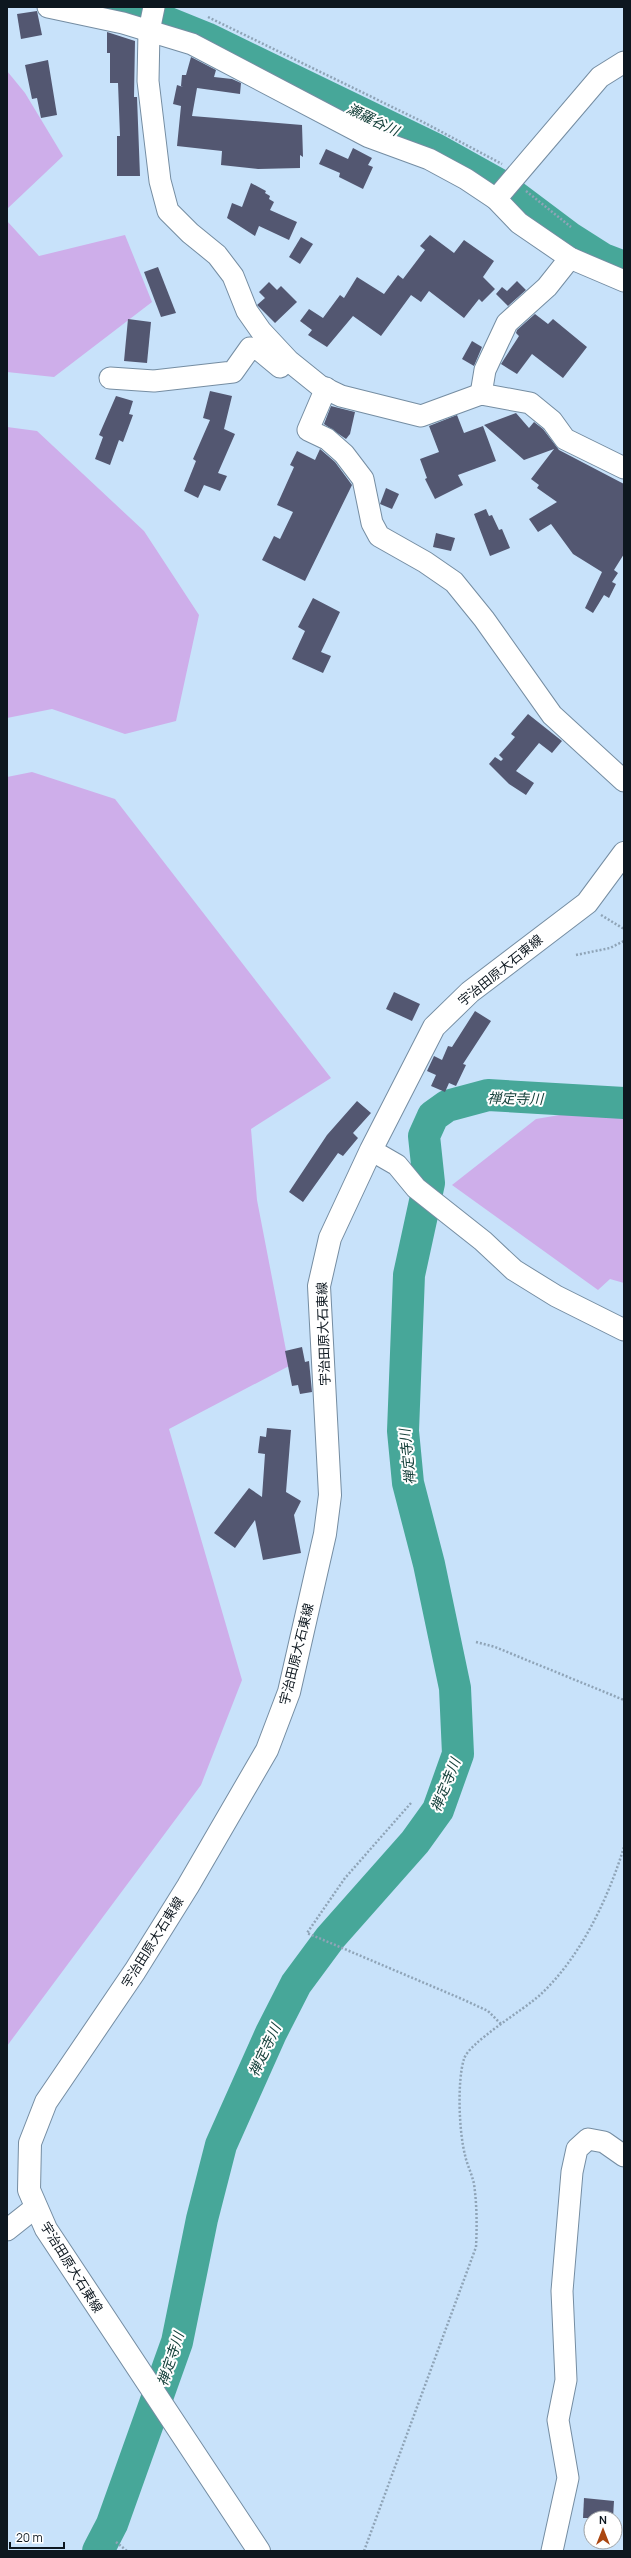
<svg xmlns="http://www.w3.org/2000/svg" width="631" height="2558" font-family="Manrope,'Noto Sans JP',sans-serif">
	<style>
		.green { fill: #ceaeea }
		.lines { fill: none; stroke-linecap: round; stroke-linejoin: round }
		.river { stroke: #47a799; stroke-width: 32 }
		.building { fill: #535771 }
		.minor-casing { stroke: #758da2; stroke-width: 23 }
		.secondary-casing { stroke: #758da2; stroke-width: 24 }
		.path { stroke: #8fa4b7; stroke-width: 2.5; stroke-dasharray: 2 2; stroke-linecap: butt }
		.minor { stroke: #fff; stroke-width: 21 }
		.secondary { stroke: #fff; stroke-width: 22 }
		.labels { text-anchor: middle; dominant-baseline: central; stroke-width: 4; stroke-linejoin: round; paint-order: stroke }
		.street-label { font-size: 13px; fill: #0d171f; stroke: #fff }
		.water-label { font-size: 14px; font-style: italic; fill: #16413b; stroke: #fff }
	</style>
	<rect width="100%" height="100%" fill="#c8e2fa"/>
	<!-- green -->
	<g class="green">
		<path d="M7 71 25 93 63 156 7 209Z"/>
		<path d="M7 221 39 256 125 235 152 302 54 377 7 372Z"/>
		<path d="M7 427 37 431 144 531 199 615 176 721 125 734 52 709 7 718Z"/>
		<path d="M32 772 115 799 331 1078 251 1129 257 1200 289 1366 169 1429 242 1680 201 1785 7 2046V777Z"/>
		<path d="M624 1104V1283L610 1279 598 1290 452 1185 536 1119Z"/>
	</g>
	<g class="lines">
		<!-- river -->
		<g class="river">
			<path d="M105 7 164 21 206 38 437 150 498 184 570 238 603 259 624 267"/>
			<path d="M98 2551 112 2524 177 2342 202 2219 221 2145 271 2033 296 1984 330 1938 415 1842 438 1810 458 1754 455 1688 429 1564 408 1483 403 1431 409 1275 429 1183 424 1136 433 1116 447 1106 488 1095 624 1103"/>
		</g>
	</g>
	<!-- building -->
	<g class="building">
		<path d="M37 11 42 35 21 39 17 14Z"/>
		<path d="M107 32 135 41 134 97H137L140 176H117V136H120L118 83H110V53H107Z"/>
		<path d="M191 57 216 70 214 77 232 79 241 83 240 94 197 88 192 116 302 125 303 157 300 155V168L258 169 221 165 222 151 177 146 181 106 173 104 177 85 183 87 181 86 182 75H186Z"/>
		<path d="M48 60 57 115 41 118 37 98 32 99 25 65Z"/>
		<path d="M353 148 372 158 368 165 373 167 363 189 339 177 340 173 319 164 326 149 348 159Z"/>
		<path d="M251 183 266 191 265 193 270 196 269 199 274 202 270 210 297 222 289 240 259 226 255 236 227 218 232 203 242 207Z"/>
		<path d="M430 235 454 253 464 240 494 261 483 277 495 289 482 302 479 299 464 318 429 291 421 302 411 295 381 336 353 316 327 347 308 335 312 330 300 321 309 309 323 318 340 295 344 298 357 277 384 294 398 275 403 279 425 250 420 246Z"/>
		<path d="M301 237 313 244 300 264 289 257Z"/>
		<path d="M158 267 176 313 161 317 144 272Z"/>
		<path d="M517 281 526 290 508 306 496 294 502 287 507 291Z"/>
		<path d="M269 282 277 290 281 286 297 302 275 323 257 305 265 298 259 292Z"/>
		<path d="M535 314 548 324 553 319 587 347 563 378 532 354 517 374 501 364 519 336 516 333 517 330Z"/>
		<path d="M128 319 151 322 147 363 124 361Z"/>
		<path d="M472 341 482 347 474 366 462 359Z"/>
		<path d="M210 391 232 396 224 429 235 434 218 473 227 476 220 491 204 485 198 498 184 491 196 461 193 459 210 420 203 418Z"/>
		<path d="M116 396 133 401 129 414 133 415 123 442 119 440 110 465 95 459 103 437 99 435Z"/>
		<path d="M331 406 355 412 350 434 346 439 324 424Z"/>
		<path d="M516 413 529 428 534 422 543 429 559 450 624 484V554L614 570 618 573 612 582 616 584 609 598 604 595 593 613 585 608 602 572 573 554 551 524 538 532 529 519 557 502 537 488 539 485 531 479 554 449 524 460 484 425Z"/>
		<path d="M457 415 464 433 483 426 496 461 458 475 463 485 435 499 425 479 427 478 420 459 439 452 429 426Z"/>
		<path d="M320 449 335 462 352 485 305 581 262 560 274 536 280 539 293 512 277 505 294 467 290 465 297 451 315 460Z"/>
		<path d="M386 488 399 494 392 509 380 504Z"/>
		<path d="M486 509 489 516 492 515 499 530 502 529 510 548 490 556 474 514Z"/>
		<path d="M436 533 455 538 451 551 433 547Z"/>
		<path d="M313 598 340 612 321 652 331 656 323 673 292 659 305 631 298 627Z"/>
		<path d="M528 714 562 741 552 753 539 743 516 771 534 783 526 795 509 784 489 764 495 757 501 761 503 759 499 755 515 737 511 734Z"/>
		<path d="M394 992 420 1004 412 1021 386 1009Z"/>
		<path d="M475 1011 491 1021 463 1064 466 1065 456 1086 449 1083 445 1092 431 1086 436 1075 427 1071 434 1056 442 1060 448 1046 452 1047Z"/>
		<path d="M357 1101 371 1113 353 1133 358 1138 343 1156 338 1153 303 1202 289 1192 327 1135Z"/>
		<path d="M302 1347 305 1362 309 1361 312 1392 300 1394 298 1385 292 1386 285 1351Z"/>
		<path d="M267 1428 291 1430 286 1492 301 1501 294 1515 301 1553 263 1560 255 1520 235 1548 214 1533 249 1488 262 1497 265 1454 258 1453 260 1436 266 1437Z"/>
		<path d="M584 2498 614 2501 613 2518H583Z"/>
	</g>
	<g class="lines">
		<!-- minor casing -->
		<g class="minor-casing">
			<g id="minor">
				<path d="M48 7 123 23 192 44 369 137 429 159 466 179 496 199 519 223 570 258 624 281"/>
				<path d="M154 7 149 31 148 81 160 181 168 211 190 233 217 255 233 276 247 311 261 331 289 361 320 386 341 396 421 416 481 394 530 403 552 421 565 439 624 468"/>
				<path d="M496 199 600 77 624 62"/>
				<path d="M110 378 154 381 233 372 250 348 258 349 280 367"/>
				<path d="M326 388 308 430 327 439 344 454 363 479 372 523 379 536 425 562 454 582 484 619 552 715 624 781"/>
				<path d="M481 394 485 370 507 323 547 287 570 258"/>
				<path d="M371 1150 397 1165 416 1188 483 1241 514 1270 556 1296 624 1330"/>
				<path d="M7 2230 36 2207"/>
				<path d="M552 2551 568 2478 558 2420 566 2380 562 2291 572 2172 577 2149 588 2139 604 2142 624 2156"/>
			</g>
		</g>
		<!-- secondary casing -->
		<g class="secondary-casing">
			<path id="secondary" d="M259 2551 46 2229 29 2190 30 2143 46 2102 135 1971 188 1886 267 1750 289 1692 325 1534 330 1495 319 1286 330 1238 371 1150 434 1027 470 992 587 903 624 853"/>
		</g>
		<!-- path -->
		<g class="path">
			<path d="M208 17 423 122 502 164"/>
			<path d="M526 191 571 227"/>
			<path d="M601 915 624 929"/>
			<path d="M576 955 610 948 624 941"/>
			<path d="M476 1642 495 1647 624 1700"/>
			<path d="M411 1803 345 1878 307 1933 462 1999 488 2011 502 2025"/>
			<path d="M116 2542 127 2551"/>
			<path d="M364 2551 476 2247C477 2226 477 2205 474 2184 472 2174 467 2165 465 2155 459 2132 457 2081 464 2059 468 2043 525 2009 540 1995 580 1958 608 1899 624 1847"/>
		</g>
		<!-- minor -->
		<use href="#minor" class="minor"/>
		<!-- secondary -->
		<use href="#secondary" class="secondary"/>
	</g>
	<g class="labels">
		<!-- street labels -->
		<g class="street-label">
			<text transform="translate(500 970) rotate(-39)">宇治田原大石東線</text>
			<text transform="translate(323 1334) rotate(-92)">宇治田原大石東線</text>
			<text transform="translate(296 1654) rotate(-76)">宇治田原大石東線</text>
			<text transform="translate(152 1942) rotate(-58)">宇治田原大石東線</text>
			<text transform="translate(72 2267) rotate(58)">宇治田原大石東線</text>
		</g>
		<!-- water labels -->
		<g class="water-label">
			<text transform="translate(373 119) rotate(26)">瀬羅谷川</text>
			<text transform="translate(515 1098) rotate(1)">禅定寺川</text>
			<text transform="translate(407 1457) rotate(-96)">禅定寺川</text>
			<text transform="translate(445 1785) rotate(-68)">禅定寺川</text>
			<text transform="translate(264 2050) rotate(-65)">禅定寺川</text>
			<text transform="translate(170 2359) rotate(-72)">禅定寺川</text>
		</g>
	</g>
	<!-- border -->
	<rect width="631" height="2558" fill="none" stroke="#0d171f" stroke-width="16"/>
	<!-- north arrow -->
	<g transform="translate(603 2530)"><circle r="19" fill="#ffffff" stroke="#9ea2a5"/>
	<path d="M0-3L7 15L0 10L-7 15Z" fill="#aa4610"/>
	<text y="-6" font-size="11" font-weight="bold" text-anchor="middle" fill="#0d171f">N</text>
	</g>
	<!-- scale -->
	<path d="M10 2542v6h54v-6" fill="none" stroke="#0d171f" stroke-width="2"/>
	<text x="16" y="2542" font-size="12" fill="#0d171f" stroke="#ffffff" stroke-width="3" paint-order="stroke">20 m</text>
</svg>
